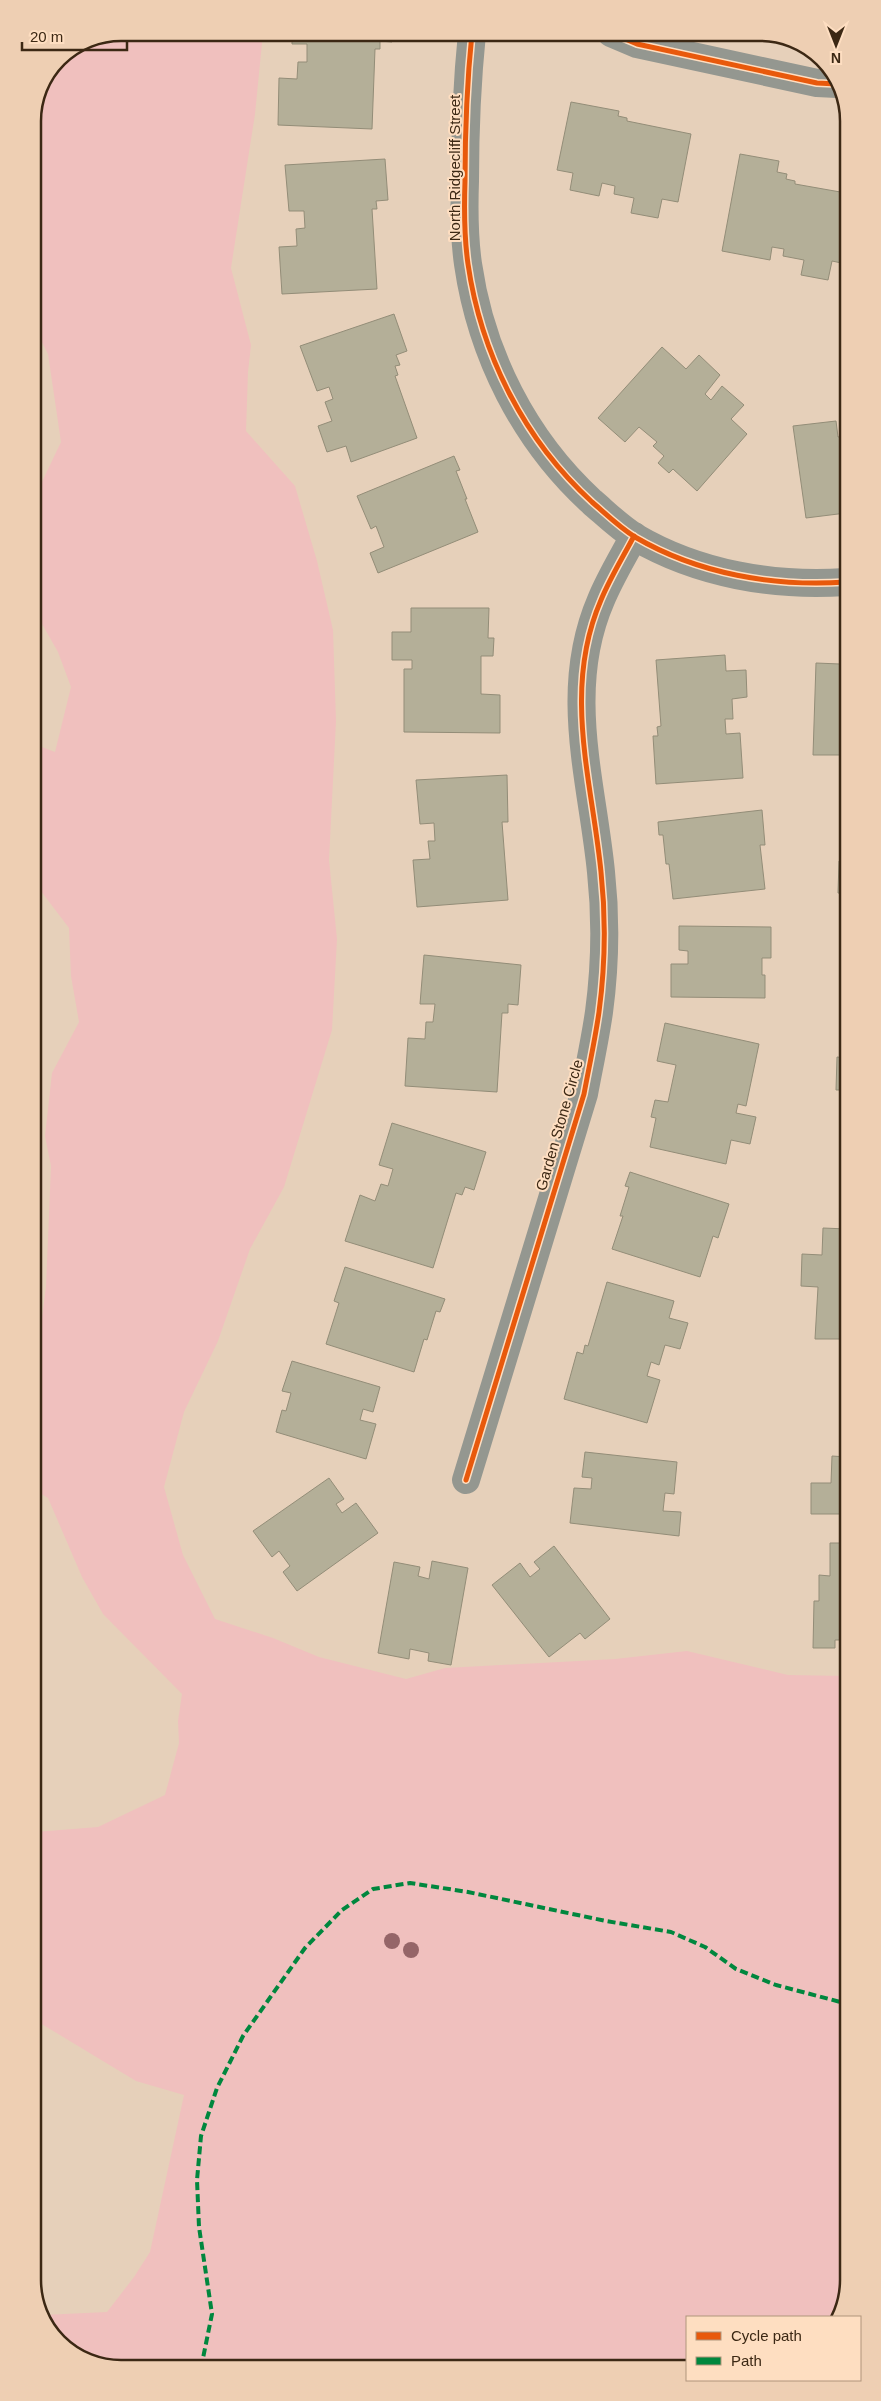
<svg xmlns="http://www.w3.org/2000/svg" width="881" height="2401" font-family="Helvetica,sans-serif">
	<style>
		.green { fill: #f0c0be }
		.building { fill: #b4af98; stroke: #938d78 }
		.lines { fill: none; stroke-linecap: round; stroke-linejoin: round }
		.street { stroke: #949790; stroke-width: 28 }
		.quiet { stroke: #00873e; stroke-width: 4; stroke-dasharray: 8 4; stroke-linecap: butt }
		.cycleway-casing { stroke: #fedec1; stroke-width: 8 }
		.cycleway { stroke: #e8590c; stroke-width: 5 }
		.tree { fill: #956568 }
		.labels { text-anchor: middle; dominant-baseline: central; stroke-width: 4; stroke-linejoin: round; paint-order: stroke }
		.street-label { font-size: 15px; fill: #3c2814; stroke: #fedec1 }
		.rim { fill: none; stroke: #3c2814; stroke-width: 2.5 }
	</style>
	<rect width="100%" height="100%" fill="#e6d0ba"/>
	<!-- green -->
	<path class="green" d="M121 33H263L255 114 231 268 251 345 248 372 246 431 295 486 317 561 333 630 336 721 329 860 337 939 332 1030 284 1187 250 1249 218 1341 184 1412 164 1487 183 1555 215 1619 273 1638 319 1657 406 1679 445 1668 615 1659 687 1651 788 1675 848 1676V2280L836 2317H687V2366L115 2368 67 2350 43 2315 107 2312 134 2277 150 2252 184 2095 136 2081 35 2020V1832L98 1827 165 1795 179 1743 178 1721 182 1694 103 1614 82 1577 48 1498 35 1490 34 1357 37 1355 46 1287 51 1166 45 1136 52 1073 79 1022 71 976 69 928 34 882V744L55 752 71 687 58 652 33 608V494L40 486 61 442 48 354 33 325V116L59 58 87 39Z"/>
	<!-- building -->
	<g class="building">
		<path d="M292 33H392V42L380 41V49H375L372 129 278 125 279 78 297 79 298 62H307V44H292Z"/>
		<path d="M571 102 619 111 618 116 627 118V121L691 134 678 202 662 199 658 218 631 213 634 198 614 194 615 186 602 183 599 196 570 190 573 173 557 170Z"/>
		<path d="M740 154 779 161 777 172 787 174 786 179 795 181V184L846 193V264L832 261 828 280 801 275 804 260 783 256 784 249 772 247 770 260 722 251Z"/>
		<path d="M385 159 388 200 376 201 377 209H372L377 289 282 294 279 247 297 246 296 229 305 228 304 211H289L285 165Z"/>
		<path d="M394 314 407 351 396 355 400 365 395 366 398 375 395 376 417 438 351 462 346 446 327 452 318 426 332 421 325 402 333 399 329 387 317 391 300 346Z"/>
		<path d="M662 347 686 369 699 355 720 375 705 394 711 400 722 386 744 405 731 419 747 434 697 491 673 469 669 473 658 463 664 456 653 446 657 442 639 427 625 442 598 418Z"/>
		<path d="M836 421 838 437 846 436V513L806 518 793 426Z"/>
		<path d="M454 456 460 470 456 471 467 499H465L478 532 378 573 370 553 384 547 376 526 371 529 357 496Z"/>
		<path d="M411 608H489L488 638H494L493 656H481V694L500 695V733L404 732V669H412V660H392V632H411Z"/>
		<path d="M725 655 726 671 746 670 747 697 732 699 733 719H725L726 734 740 733 743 778 656 784 653 736H658L657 727 661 726 656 660Z"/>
		<path d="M816 663 840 664V674H846L845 755H813Z"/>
		<path d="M507 775 508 822H502L508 900 417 907 413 860 430 859 428 841H435L434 823 420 824 416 780Z"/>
		<path d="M762 810 765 845H760L765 889 673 899 669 864H666L663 835H659L658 822Z"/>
		<path d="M839 861H846L847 894 838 893Z"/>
		<path d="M679 926 771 927V958H762V975H765V998L671 997V964H688V951L679 950Z"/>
		<path d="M424 955 521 965 518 1005 508 1004V1013H502L497 1092 405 1086 408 1038 425 1039 426 1022H433L435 1004H420Z"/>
		<path d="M665 1023 759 1044 746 1106 738 1104 736 1113 756 1117 750 1144 731 1140 726 1164 650 1147 656 1118 651 1117 655 1100 668 1102 676 1065 657 1061Z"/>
		<path d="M837 1057 847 1058V1090H836Z"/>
		<path d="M392 1123 486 1152 474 1190 465 1187 462 1195 456 1193 433 1268 345 1241 360 1195 375 1201 381 1184 388 1186 393 1169 379 1165Z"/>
		<path d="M630 1172 729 1204 718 1238 713 1236 700 1277 612 1249 623 1216H620L629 1187 625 1186Z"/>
		<path d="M823 1228 847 1229V1359H842V1339H815L818 1287 801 1286 802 1254 822 1255Z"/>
		<path d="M345 1267 445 1299 440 1312 436 1311 427 1340 424 1339 414 1372 326 1344 339 1303 334 1301Z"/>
		<path d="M607 1282 674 1301 669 1318 688 1323 680 1349 665 1345 659 1365 651 1362 647 1376 660 1380 647 1423 564 1399 577 1352 583 1354 585 1345 588 1346Z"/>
		<path d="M292 1361 380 1387 373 1412 363 1409 360 1420 376 1424 366 1459 276 1432 282 1410 286 1411 291 1393 282 1391Z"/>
		<path d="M585 1452 677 1462 674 1494 665 1493 663 1511 681 1512 679 1536 570 1523 574 1488 591 1489 592 1478 582 1477Z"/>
		<path d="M832 1456 847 1457 848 1650H841L842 1640H835V1648H813L814 1601H819V1575L830 1576V1543H840V1514H811V1483H831Z"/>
		<path d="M329 1478 344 1499 336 1504 342 1513 356 1503 378 1533 297 1591 283 1572 290 1566 279 1551 272 1557 253 1531Z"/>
		<path d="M554 1546 610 1619 585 1639 580 1633 549 1657 492 1585 520 1563 530 1577 540 1569 534 1562Z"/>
		<path d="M432 1561 468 1568 451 1665 428 1661 429 1653 410 1649 409 1659 378 1653 394 1562 420 1567 418 1576 429 1579Z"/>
	</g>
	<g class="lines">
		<!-- street -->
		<g class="street">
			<path d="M472 33C467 82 465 131 465 181 464 209 464 236 468 264 481 354 524 440 592 502 606 514 619 527 635 537 698 574 774 587 846 582"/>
			<path d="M611 33 637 44 817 83 837 84"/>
			<path d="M466 1480 584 1094C589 1067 595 1040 599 1012 605 967 606 918 601 872 592 781 562 690 601 600 610 578 623 557 634 536"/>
		</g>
		<!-- quiet -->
		<path class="quiet" d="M201 2368 212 2314 199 2227 197 2180 201 2136 217 2088 243 2036 305 1948 342 1910 373 1889 410 1883 468 1892 606 1921 671 1932 705 1947 736 1969 776 1985 848 2004"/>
		<!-- cycleway casing -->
		<g class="cycleway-casing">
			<g id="cycleway">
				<path d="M472 33C467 82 465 131 465 181 464 209 464 236 468 264 481 354 524 440 592 502 606 514 619 527 635 537 698 574 774 587 846 582"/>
				<path d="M611 33 637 44 817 83 837 84"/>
				<path d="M466 1480 584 1094C589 1067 595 1040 599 1012 605 967 606 918 601 872 592 781 562 690 601 600 610 578 623 557 634 536"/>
			</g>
		</g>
		<!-- cycleway -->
		<use href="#cycleway" class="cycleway"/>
	</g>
	<!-- trees -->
	<g class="tree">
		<circle cx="392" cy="1941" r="8"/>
		<circle cx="411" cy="1950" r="8"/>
	</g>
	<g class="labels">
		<!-- street labels -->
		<g class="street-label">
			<text transform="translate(454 168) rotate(-90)">North Ridgecliff Street</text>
			<text transform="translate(559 1125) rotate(-74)">Garden Stone Circle</text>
		</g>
	</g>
	<!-- crop -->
	<path d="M0 0H881V2401H0ZM121 41H760A80 80 0 0 1 840 121V2280A80 80 0 0 1 760 2360H121A80 80 0 0 1 41 2280V121A80 80 0 0 1 121 41Z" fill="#eecfb3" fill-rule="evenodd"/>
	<path class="rim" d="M121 41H760A80 80 0 0 1 840 121V2280A80 80 0 0 1 760 2360H121A80 80 0 0 1 41 2280V121A80 80 0 0 1 121 41Z"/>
	<!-- legend -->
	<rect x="686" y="2316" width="175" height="65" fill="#fedec1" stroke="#b0957c"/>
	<rect x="696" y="2332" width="25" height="8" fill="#e8590c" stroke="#b0957c"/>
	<text x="731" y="2341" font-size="15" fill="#3c2814">Cycle path</text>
	<rect x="696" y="2357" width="25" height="8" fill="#00873e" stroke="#b0957c"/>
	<text x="731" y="2366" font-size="15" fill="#3c2814">Path</text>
	<!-- north arrow -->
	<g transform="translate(836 45) rotate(180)" stroke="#fedec1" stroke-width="4" paint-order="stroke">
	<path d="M0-4L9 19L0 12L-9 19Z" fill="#3c2814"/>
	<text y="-8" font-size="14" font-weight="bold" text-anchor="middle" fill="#3c2814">N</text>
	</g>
	<!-- scale -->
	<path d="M22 42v8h105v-8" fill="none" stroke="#3c2814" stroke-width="2.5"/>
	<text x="30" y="42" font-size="15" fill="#3c2814" stroke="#fedec1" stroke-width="4" paint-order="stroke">20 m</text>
</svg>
